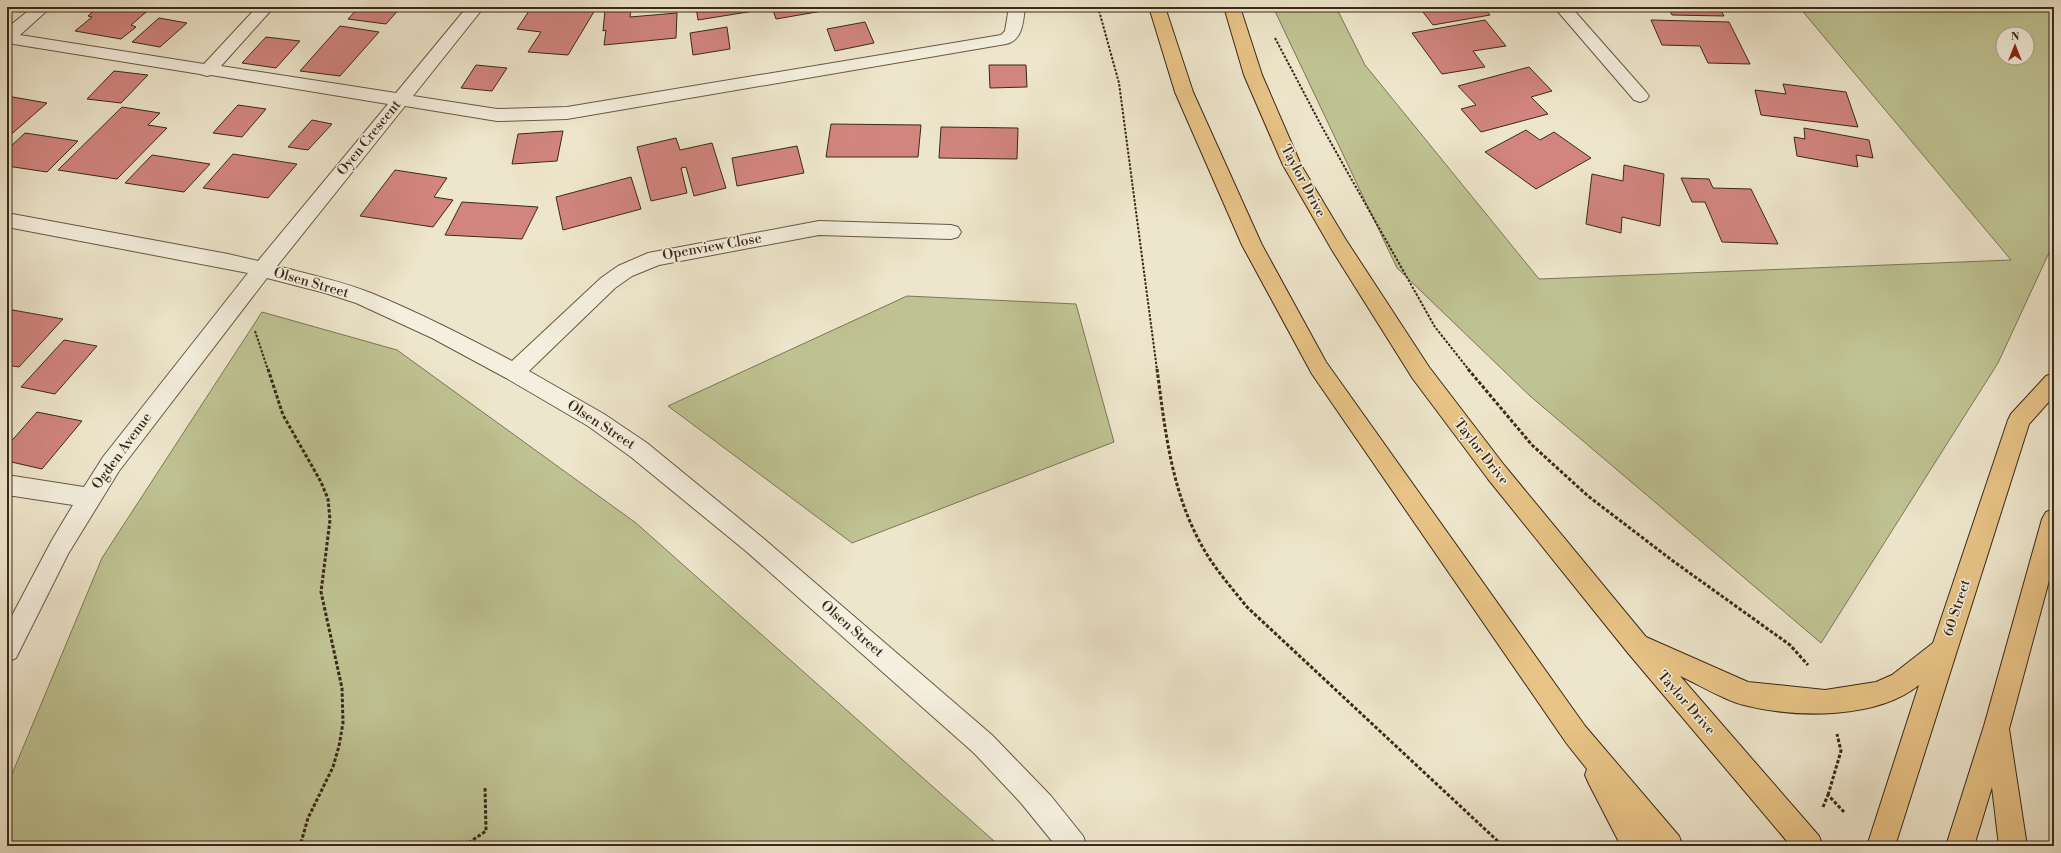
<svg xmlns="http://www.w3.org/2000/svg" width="2061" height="853" font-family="'Libre Bodoni',serif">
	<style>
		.green { fill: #bfc393; stroke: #7d7656; fill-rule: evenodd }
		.building { fill: #d1857e; stroke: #3b2918 }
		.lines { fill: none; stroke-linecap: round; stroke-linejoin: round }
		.minor-casing { stroke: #685845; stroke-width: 2 }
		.major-casing { stroke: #3b2918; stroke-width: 2 }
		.path-far1 { stroke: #3b2918; stroke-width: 2; stroke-dasharray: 2.5 1.5; stroke-linecap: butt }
		.path { stroke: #3b2918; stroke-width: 3; stroke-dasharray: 3.5 2; stroke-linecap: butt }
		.minor { fill: #f4efde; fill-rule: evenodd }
		.major { fill: #e7c386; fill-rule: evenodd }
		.labels { text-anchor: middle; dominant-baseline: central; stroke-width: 3; stroke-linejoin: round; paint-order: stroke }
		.street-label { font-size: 14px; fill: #3b2918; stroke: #f4efde }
	</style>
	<rect width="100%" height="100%" fill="#eee6cc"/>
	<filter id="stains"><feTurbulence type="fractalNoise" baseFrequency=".005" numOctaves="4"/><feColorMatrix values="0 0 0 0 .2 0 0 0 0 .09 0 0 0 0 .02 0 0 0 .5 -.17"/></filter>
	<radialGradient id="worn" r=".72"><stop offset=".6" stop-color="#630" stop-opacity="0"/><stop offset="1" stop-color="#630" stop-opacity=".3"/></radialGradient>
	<!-- green -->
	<g class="green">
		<path d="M1273 7H1336L1365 65 1539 279 2011 260 1799 7H2054V242L1998 363 1821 643 1530 396 1397 268ZM2003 34H2027V58H2003Z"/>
		<path d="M907 296 1076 304 1114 442 852 543 668 406Z"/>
		<path d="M262 312 397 350 636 523 994 841 997 846H7V786L102 558Z"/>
	</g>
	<!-- building -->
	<g class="building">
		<path d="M98 7H152L131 25 136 27 121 39 75 31 92 17 88 16Z"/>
		<path d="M359 7H401L386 24 348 19Z"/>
		<path d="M554 7 595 10 568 55 528 52 541 32 517 29 531 8 552 10Z"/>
		<path d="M631 7 630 17 677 13 676 38 604 45 606 30 603 31 605 10Z"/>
		<path d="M696 7H753L754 11 698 20Z"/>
		<path d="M772 7H833L834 9 776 19Z"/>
		<path d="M1419 7H1483L1490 15 1433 25Z"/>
		<path d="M1668 7H1719L1724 16 1672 15Z"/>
		<path d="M159 18 187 23 160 47 132 42Z"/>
		<path d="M1485 20 1506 46 1473 51 1485 67 1442 74 1412 33Z"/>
		<path d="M1651 20 1729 22 1750 64 1708 63 1700 46 1662 45Z"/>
		<path d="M865 22 874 43 835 51 827 29Z"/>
		<path d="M340 26 379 32 340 76 300 71Z"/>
		<path d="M727 27 730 49 693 55 690 33Z"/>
		<path d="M266 37 300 41 276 68 242 63Z"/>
		<path d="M476 65 507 68 492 91 461 88Z"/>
		<path d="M989 65H1026L1027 87 990 88Z"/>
		<path d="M1529 67 1552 91 1531 97 1548 114 1481 132 1461 109 1476 105 1458 86Z"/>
		<path d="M114 71 148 75 121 103 87 99Z"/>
		<path d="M1783 84 1846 92 1858 127 1761 115 1755 90 1786 94Z"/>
		<path d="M7 96 47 103 7 138Z"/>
		<path d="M238 105 266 109 242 137 213 133Z"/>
		<path d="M122 107 160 113 148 125 167 128 117 179 58 170Z"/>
		<path d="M312 120 332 124 308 150 288 147Z"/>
		<path d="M831 124 921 125 918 157H826Z"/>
		<path d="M941 127 1018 128 1017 159 939 158Z"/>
		<path d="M1804 128 1869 140 1873 158 1856 155 1858 167 1797 156 1794 137 1805 139Z"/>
		<path d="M1526 130 1540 140 1554 132 1591 158 1536 189 1485 152Z"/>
		<path d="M563 131 557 161 512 164 518 134Z"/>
		<path d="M25 133 78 141 47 172 7 166V150Z"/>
		<path d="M676 138 680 150 712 143 726 188 694 196 686 167 681 168 687 193 651 201 637 147Z"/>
		<path d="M797 146 804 173 737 186 732 158Z"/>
		<path d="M233 154 297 164 268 198 203 188Z"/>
		<path d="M152 155 210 164 184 192 125 183Z"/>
		<path d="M1624 165 1664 174 1660 226 1622 217 1621 233 1586 224 1592 174 1623 181Z"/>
		<path d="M395 170 447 178 434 197 453 200 433 227 360 216Z"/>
		<path d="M631 177 641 209 563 230 556 197Z"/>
		<path d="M1681 178 1709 179 1713 188 1751 189 1778 244 1722 242 1705 202H1692Z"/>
		<path d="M462 202 538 207 522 239 445 235Z"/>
		<path d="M7 309 63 319 19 367 7 365Z"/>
		<path d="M64 340 97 346 55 394 21 387Z"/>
		<path d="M37 412 82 421 42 469 7 461V446Z"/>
	</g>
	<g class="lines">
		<!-- minor casing -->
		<g class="minor-casing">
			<g id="minor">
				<path d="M33 7H51L20 35 204 64 257 7H274L221 66 396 93 467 7H484L413 96 497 109 567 107 1001 35 1005 31 1009 7H1025C1023 22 1023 40 1006 44L567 119 497 121 405 106 277 266C308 274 341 281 371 293 420 313 466 337 512 361L601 278 618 266 648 253 819 221 951 225 958 227 961 232 958 237 951 239 819 235 659 265 632 276 615 288 529 371 604 414 647 443 763 538 992 735 1051 796 1083 836 1087 846H1056L1021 803 974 753 747 552 631 457 588 426 506 378 432 338 356 303 325 293 267 278 119 471 68 554 16 658 7 662V625L52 540 73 505 7 495V475L84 487 103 457 248 273 7 227V213L228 254 258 261 388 104 211 75 207 76 200 74 7 43V28Z"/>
				<path d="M1554 7H1571L1646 92 1649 96 1646 100 1640 102 1634 100Z"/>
			</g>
		</g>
		<!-- major casing -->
		<g class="major-casing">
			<g id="major">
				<path d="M1149 7H1165L1193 92 1262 245 1326 362 1585 726 1679 836 1683 846H1651L1649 843 1650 846H1621L1589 784 1585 775 1587 769 1567 744 1312 374 1242 245 1175 92Z"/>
				<path d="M1224 7H1240L1262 75 1301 165 1346 240 1429 367 1504 465 1646 637 1748 682 1825 690 1876 682 1892 675 1933 643 2008 420 2011 414 2046 376 2054 373V396L2029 424 1895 846H1867L1919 685C1877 719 1798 718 1748 706 1727 702 1700 685 1680 676L1819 836 1823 846H1791L1628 653 1488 479 1413 379 1332 250 1283 165 1244 75Z"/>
				<path d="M2054 509V562L2009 729 2027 846H1999L1992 787 1974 846H1946L1984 726 2042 519 2046 512Z"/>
			</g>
		</g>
		<!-- path-far1 -->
		<g class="path-far1">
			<path d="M1098 7 1119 83 1157 370"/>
			<path d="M1275 38 1322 127 1435 327 1469 370"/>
			<path d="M255 331 268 370"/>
		</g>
		<!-- path -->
		<g class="path">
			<path d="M268 369 283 415 321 482 328 499 330 520 321 592 342 688 343 723 339 746 333 767 308 818 300 846"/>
			<path d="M1157 369C1165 429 1171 491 1202 546 1214 568 1231 587 1247 607L1503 846"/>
			<path d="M1468 369 1532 445 1588 496 1673 561 1790 645 1808 665"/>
			<path d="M1828 795 1841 751 1837 734"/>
			<path d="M1823 807 1828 795 1844 812"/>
			<path d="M464 846 486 831 485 787"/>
		</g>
		<!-- minor -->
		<use href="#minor" class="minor"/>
		<!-- major -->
		<use href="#major" class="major"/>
	</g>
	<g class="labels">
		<!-- street labels -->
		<g class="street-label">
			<text transform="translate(369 138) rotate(-51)">Oyen Crescent</text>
			<text transform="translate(1303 181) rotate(62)">Taylor Drive</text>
			<text transform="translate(712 247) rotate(-10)">Openview Close</text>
			<text transform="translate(311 283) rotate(16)">Olsen Street</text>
			<text transform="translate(601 425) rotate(33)">Olsen Street</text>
			<text transform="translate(122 451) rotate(-54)">Ogden Avenue</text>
			<text transform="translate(1481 452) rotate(52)">Taylor Drive</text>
			<text transform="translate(1957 608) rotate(-72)">60 Street</text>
			<text transform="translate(852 629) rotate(41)">Olsen Street</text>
			<text transform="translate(1686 703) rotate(49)">Taylor Drive</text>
		</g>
	</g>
	<!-- margin -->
	<rect width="2061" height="853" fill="none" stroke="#eee6cc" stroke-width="24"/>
	<rect x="8" y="8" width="2045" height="837" fill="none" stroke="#3b2918" stroke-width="2"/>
	<rect x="12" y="12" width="2037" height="829" fill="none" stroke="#3b2918"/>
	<!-- north arrow -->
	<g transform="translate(2015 46)"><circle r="19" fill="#f4efde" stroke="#aaa08f"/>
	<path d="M0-3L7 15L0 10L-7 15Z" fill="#8f2418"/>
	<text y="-6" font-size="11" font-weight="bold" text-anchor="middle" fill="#3b2918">N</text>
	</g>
	<rect width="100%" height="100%" filter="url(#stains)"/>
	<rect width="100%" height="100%" fill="url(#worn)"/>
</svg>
